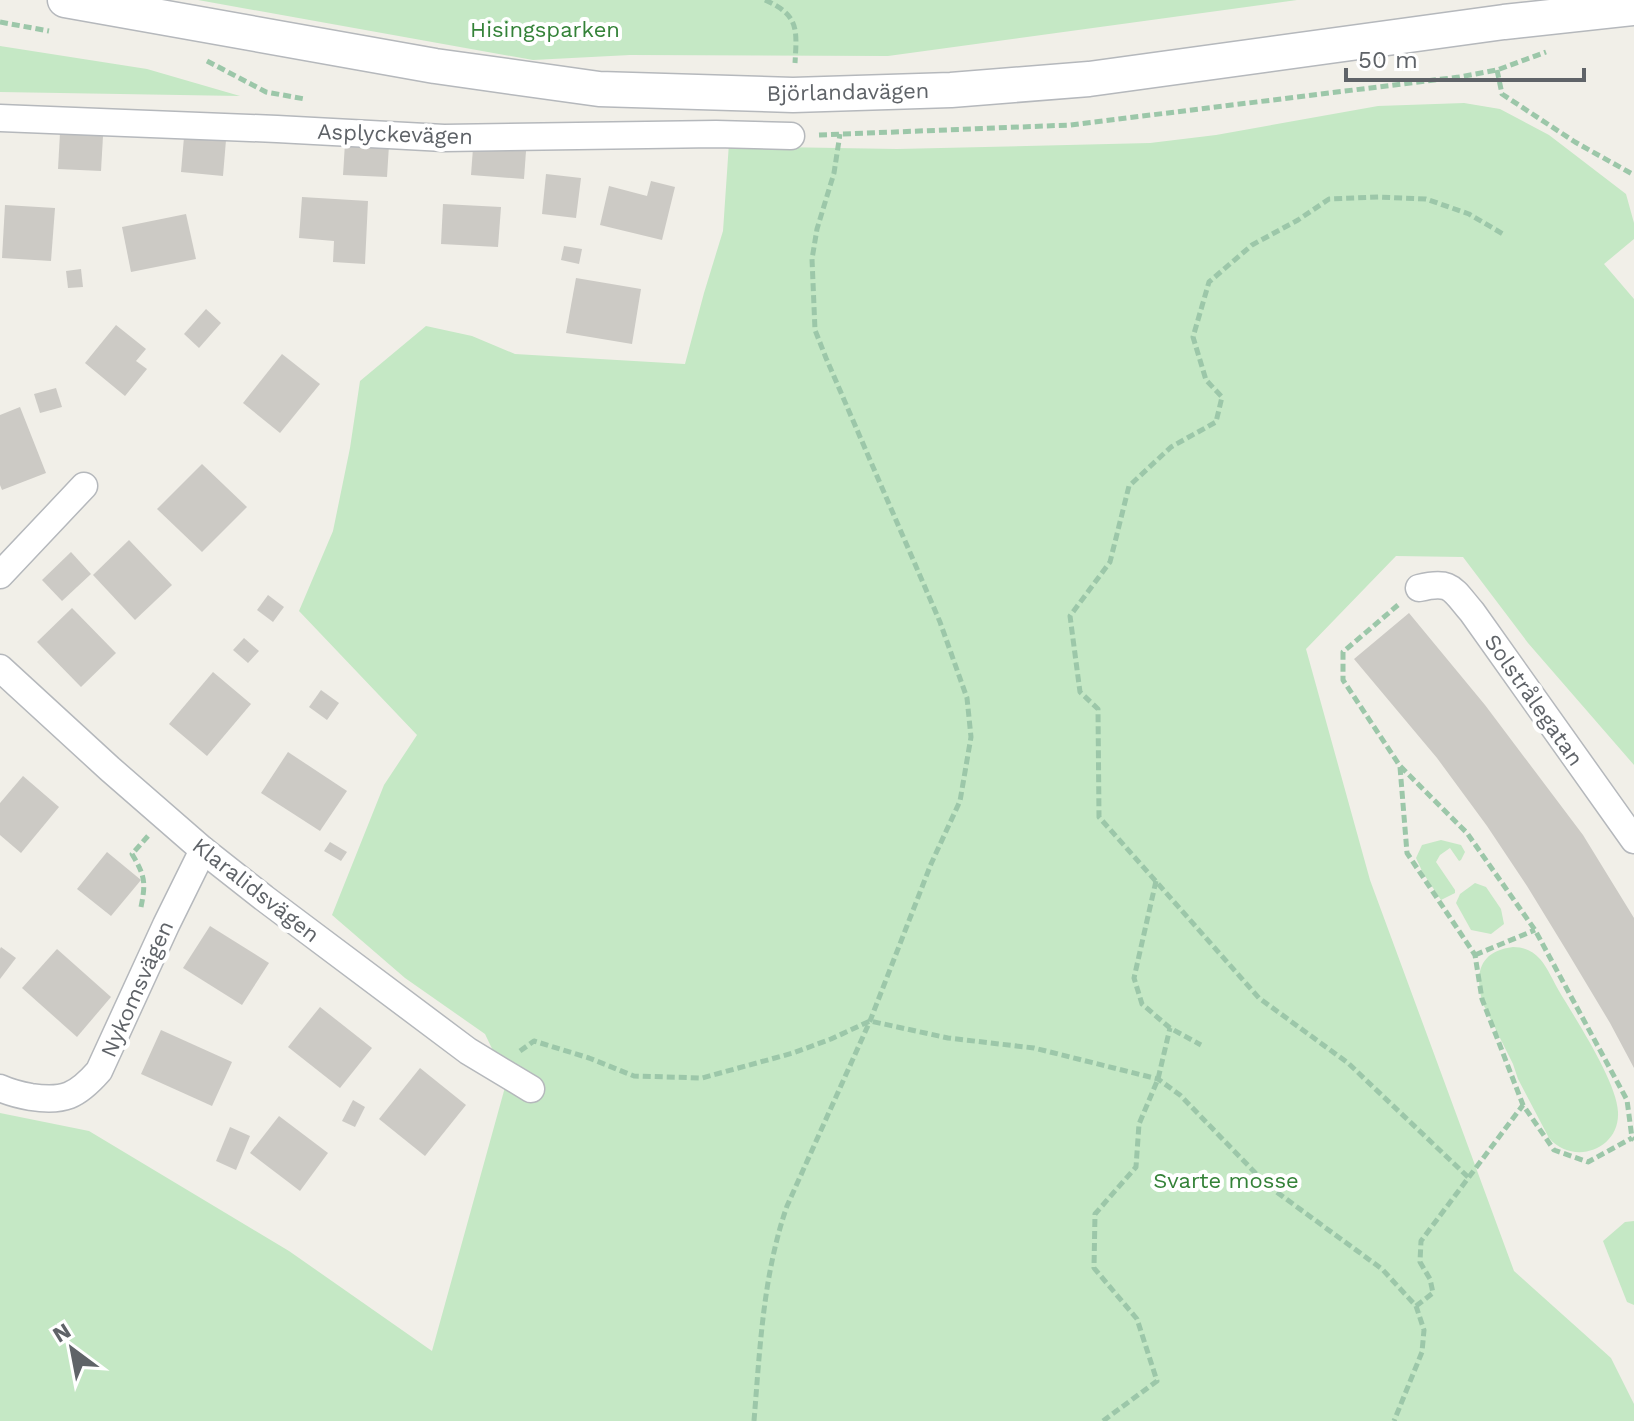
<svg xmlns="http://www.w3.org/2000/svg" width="1634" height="1421" font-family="'Work Sans',sans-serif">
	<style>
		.green { fill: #c5e8c5 }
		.building { fill: #cccac5 }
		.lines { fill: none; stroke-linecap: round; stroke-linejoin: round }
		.minor-casing { stroke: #b5b8bc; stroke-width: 29 }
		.tertiary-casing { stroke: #b5b8bc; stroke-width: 37 }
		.path { stroke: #9cc7a9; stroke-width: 5; stroke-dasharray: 8 4; stroke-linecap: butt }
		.minor { stroke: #fff; stroke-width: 26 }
		.tertiary { stroke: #fff; stroke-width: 34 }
		.labels { text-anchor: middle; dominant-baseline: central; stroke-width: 8; stroke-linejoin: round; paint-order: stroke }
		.park-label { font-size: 22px; fill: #348238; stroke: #fff }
		.street-label { font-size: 22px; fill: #5f6368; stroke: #fff }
	</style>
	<rect width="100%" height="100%" fill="#f1efe8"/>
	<!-- green -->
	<g class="green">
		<path d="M198 0H1297L888 56 630 55 533 60Z"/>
		<path d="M0 46 147 69 240 96 0 92Z"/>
		<path d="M1464 103 1500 109 1549 135 1626 194 1634 223V239L1604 264 1634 299V765L1528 643 1463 557 1396 556 1306 649 1370 880 1514 1271 1611 1358 1634 1404V1421H0V1113L89 1131 289 1251 432 1351 507 1080 485 1034 405 978 332 915 384 785 417 735 299 611 333 531 350 448 360 381 426 326 472 336 515 354 685 364 704 293 723 231 729 143 777 147 897 149 1150 143 1216 135 1378 106Z"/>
		<path d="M1441 840 1461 845 1465 852 1461 860 1459 861 1450 848 1440 855 1436 862 1455 890V893L1441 900 1423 873 1416 858 1422 845Z"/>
		<path d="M1475 883 1486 887 1501 909 1504 924 1491 934 1471 930 1456 903 1460 894Z"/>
		<path d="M1513 947C1524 947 1533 951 1540 959 1548 968 1553 981 1559 991 1575 1018 1617 1082 1618 1112 1620 1150 1573 1166 1549 1138L1518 1079 1513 1064 1483 1004C1474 974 1479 951 1513 947Z"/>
		<path d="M1634 1221V1305L1627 1302 1603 1241 1625 1222Z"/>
	</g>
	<!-- building -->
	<g class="building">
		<path d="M60 133 103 136 101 171 58 169Z"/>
		<path d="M184 137 226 140 223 176 181 172Z"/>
		<path d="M345 143 389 145 387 177 343 175Z"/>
		<path d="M473 148 526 151 524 179 471 175Z"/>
		<path d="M546 174 581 178 576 218 542 214Z"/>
		<path d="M651 181 675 187 662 240 600 225 609 186 647 196Z"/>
		<path d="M302 197 368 201 365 264 333 262 334 241 299 238Z"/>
		<path d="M443 204 501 207 498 247 441 244Z"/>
		<path d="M5 205 55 208 51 261 2 258Z"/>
		<path d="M186 214 196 259 131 272 122 227Z"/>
		<path d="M564 246 582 249 579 264 561 260Z"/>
		<path d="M81 269 83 287 68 288 66 271Z"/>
		<path d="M576 278 641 289 632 344 566 333Z"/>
		<path d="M206 309 221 323 199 348 184 334Z"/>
		<path d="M116 325 146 349 136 361 147 369 125 396 85 363Z"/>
		<path d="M282 354 320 384 280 433 243 403Z"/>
		<path d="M56 388 62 407 40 413 34 394Z"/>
		<path d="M20 407 46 473 2 490 0 485V415Z"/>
		<path d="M202 464 247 507 202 552 157 509Z"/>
		<path d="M129 540 172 585 135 620 93 575Z"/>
		<path d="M71 552 91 574 62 601 42 580Z"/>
		<path d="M268 595 284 607 273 622 257 610Z"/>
		<path d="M72 608 116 653 81 687 37 642Z"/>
		<path d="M1409 613 1485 705 1583 835 1634 918V1068L1610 1023 1568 953 1527 886 1487 826 1437 758 1354 659Z"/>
		<path d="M244 638 259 651 248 663 233 650Z"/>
		<path d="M213 672 251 704 207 756 169 724Z"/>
		<path d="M321 690 339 703 327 720 309 707Z"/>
		<path d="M288 752 347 791 320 831 261 793Z"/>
		<path d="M23 776 59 807 21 853 0 835V803Z"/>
		<path d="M330 842 347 852 341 861 324 851Z"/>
		<path d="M107 852 141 880 111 916 77 889Z"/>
		<path d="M210 926 269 963 242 1005 183 968Z"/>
		<path d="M1 947 16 958 0 979V949Z"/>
		<path d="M57 949 111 997 77 1037 22 988Z"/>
		<path d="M320 1007 372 1048 340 1088 288 1047Z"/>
		<path d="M161 1030 232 1062 212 1106 141 1074Z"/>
		<path d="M420 1068 466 1105 425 1156 379 1119Z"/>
		<path d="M353 1100 365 1107 355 1127 342 1121Z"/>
		<path d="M279 1116 328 1153 300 1191 250 1153Z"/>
		<path d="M230 1127 250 1136 236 1170 216 1161Z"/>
	</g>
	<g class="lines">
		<!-- minor casing -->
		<g class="minor-casing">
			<g id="minor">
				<path d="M0 118 277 129 444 138 716 134 791 136"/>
				<path d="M0 575 84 486"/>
				<path d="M1419 588C1452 580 1452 589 1472 612L1634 840"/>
				<path d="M0 668 110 769 203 850 264 898 468 1051 531 1089"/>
				<path d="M0 1088C11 1093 20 1095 31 1097 64 1102 77 1096 99 1071L166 925 203 850"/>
			</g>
		</g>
		<!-- tertiary casing -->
		<g class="tertiary-casing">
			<path id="tertiary" d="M65 0 435 66 599 89 793 95 951 90 1089 79 1504 22 1634 8"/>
		</g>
		<!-- path -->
		<g class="path">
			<path d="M765 0C799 15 797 29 795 63"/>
			<path d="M0 22 49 31"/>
			<path d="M207 61 266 92 305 99"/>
			<path d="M1497 70 1502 94 1575 142 1634 175"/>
			<path d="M819 135 1070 125 1459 77 1497 70 1546 52"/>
			<path d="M1398 605 1343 652V680L1400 766 1467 833 1535 930 1627 1100 1632 1138 1634 1140"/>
			<path d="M1400 767 1407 853 1475 955 1482 999 1523 1105 1554 1150 1588 1162 1632 1138"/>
			<path d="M1156 881 1134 978 1142 1004 1170 1028 1201 1045"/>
			<path d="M141 907C146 882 145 876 132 854L148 836"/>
			<path d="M1475 955 1535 930"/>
			<path d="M520 1051 534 1041 589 1058 634 1076 702 1078 793 1053 831 1039 870 1021 948 1038 1034 1048 1158 1079 1180 1095 1267 1185 1382 1269 1416 1306 1424 1330 1422 1352 1394 1421"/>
			<path d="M1468 1177 1348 1063 1259 998 1099 817 1098 709 1080 692 1070 616 1110 562 1129 486 1171 447 1216 422 1222 397 1206 380 1193 337 1209 282 1252 245 1298 220 1329 199 1379 197 1426 199 1469 214 1503 234"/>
			<path d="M1416 1306 1433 1293 1430 1279 1420 1262 1421 1241 1523 1105"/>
			<path d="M754 1421C760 1348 763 1275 787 1206L870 1021 931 864 960 801 971 737 967 698 940 622 826 358 815 330 812 259 817 229 834 173 840 134"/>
			<path d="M1103 1421 1157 1381 1137 1319 1094 1268 1095 1214 1136 1167 1139 1124 1158 1079 1170 1028"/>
		</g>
		<!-- minor -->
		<use href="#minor" class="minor"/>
		<!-- tertiary -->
		<use href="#tertiary" class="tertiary"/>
	</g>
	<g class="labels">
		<!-- park labels -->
		<g class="park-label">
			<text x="545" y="29">Hisingsparken</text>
			<text x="1226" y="1180">Svarte mosse</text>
		</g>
		<!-- street labels -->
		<g class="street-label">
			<text transform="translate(848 92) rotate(-1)">Björlandavägen</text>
			<text transform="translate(395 134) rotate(2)">Asplyckevägen</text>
			<text transform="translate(1534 700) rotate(55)">Solstrålegatan</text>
			<text transform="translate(256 890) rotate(38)">Klaralidsvägen</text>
			<text transform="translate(137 989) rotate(-66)">Nykomsvägen</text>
		</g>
	</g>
	<!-- north arrow -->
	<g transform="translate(72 1349) rotate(328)" stroke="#ffffff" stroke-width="6" paint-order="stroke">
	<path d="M0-6L14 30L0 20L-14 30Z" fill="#5f6368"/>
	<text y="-12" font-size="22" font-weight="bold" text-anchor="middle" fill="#5f6368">N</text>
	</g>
	<!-- scale -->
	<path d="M1346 68v12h238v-12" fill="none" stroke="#5f6368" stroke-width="4"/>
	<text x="1358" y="68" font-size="24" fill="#5f6368" stroke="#ffffff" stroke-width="6" paint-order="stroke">50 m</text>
</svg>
